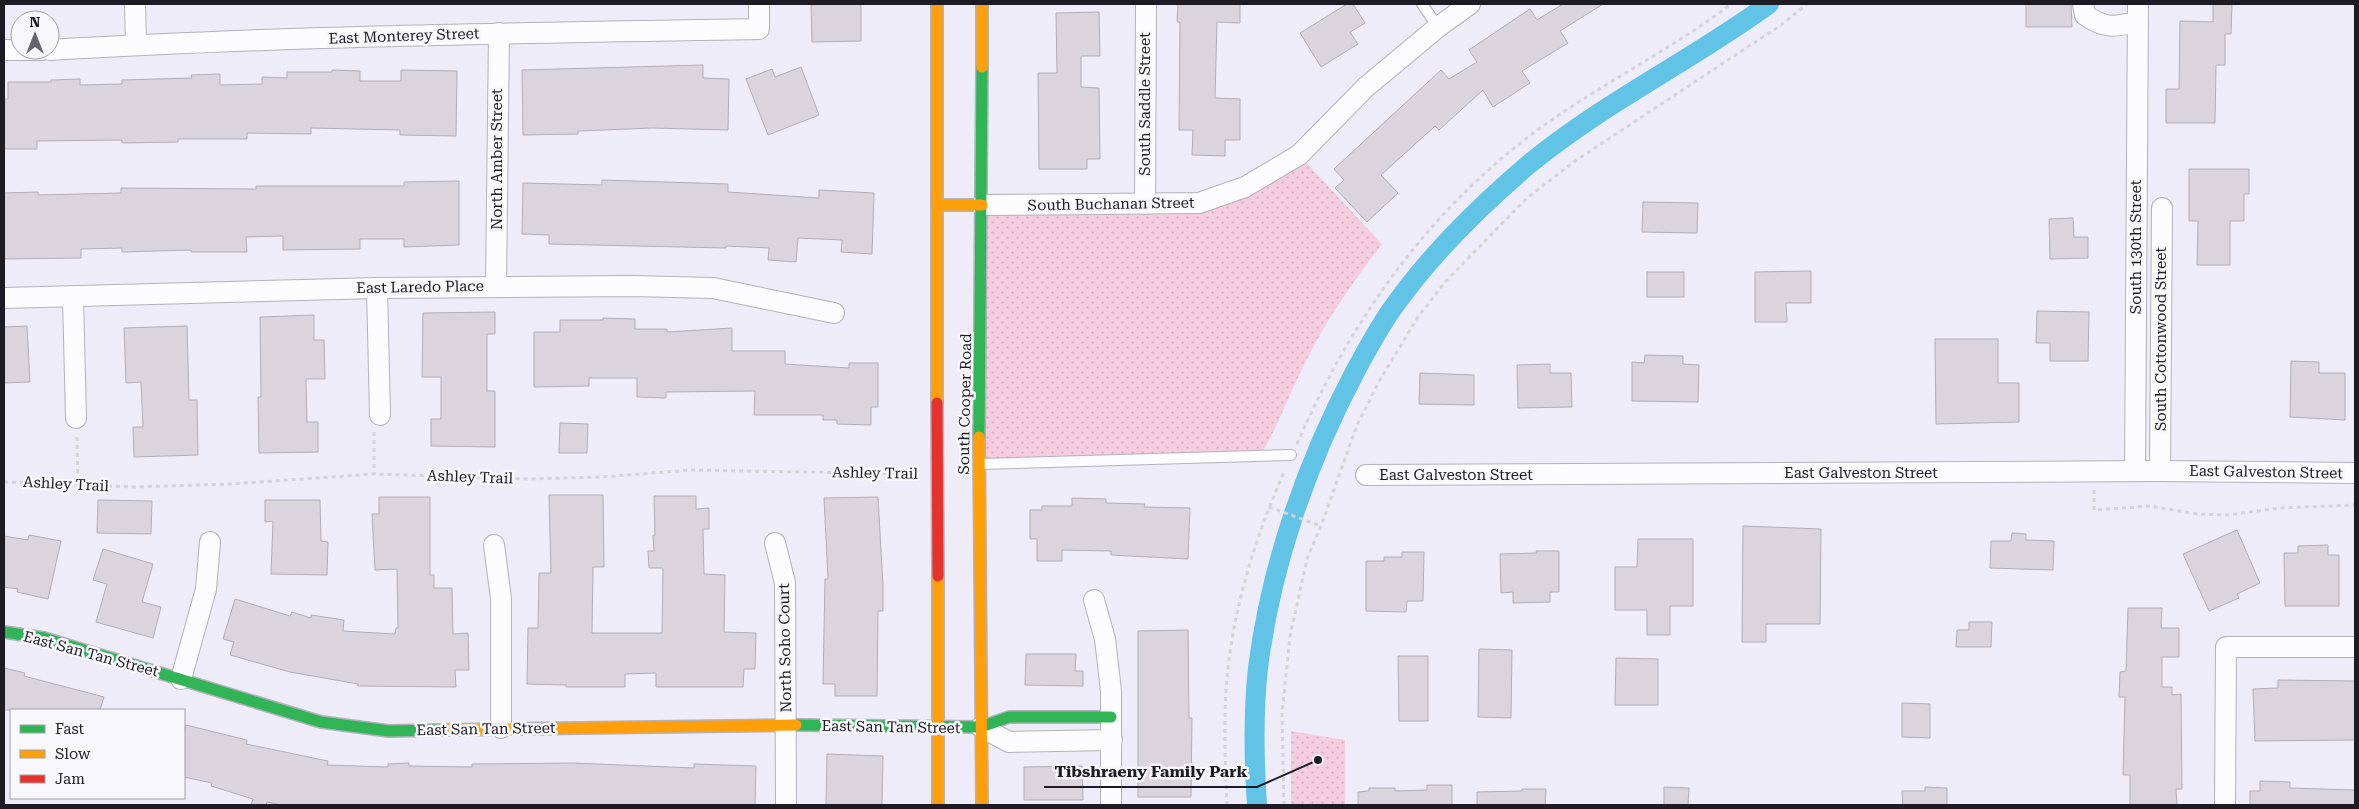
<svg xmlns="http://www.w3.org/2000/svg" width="2359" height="809" font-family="'Roboto Serif',serif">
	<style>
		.park { fill: url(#park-dots) }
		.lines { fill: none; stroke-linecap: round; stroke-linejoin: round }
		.canal { stroke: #61c3e6; stroke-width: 20 }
		.building { fill: #d9d4dd; stroke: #b2adb6 }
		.lane-casing { stroke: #b3b1bb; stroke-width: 12 }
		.street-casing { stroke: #b3b1bb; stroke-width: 22 }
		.fast-casing { stroke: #b3b1bb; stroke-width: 14 }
		.slow-casing { stroke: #b3b1bb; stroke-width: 14 }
		.jam-casing { stroke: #b3b1bb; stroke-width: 14 }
		.path { stroke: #d4d3d7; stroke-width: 3; stroke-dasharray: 4 4; stroke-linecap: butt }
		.lane { stroke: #fcfcfe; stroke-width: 10 }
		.street { stroke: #fcfcfe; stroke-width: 20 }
		.fast { stroke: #30b455; stroke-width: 11 }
		.slow { stroke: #ff9f0a; stroke-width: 11 }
		.jam { stroke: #e5322d; stroke-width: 11 }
		.labels { text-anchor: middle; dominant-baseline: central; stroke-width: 5; stroke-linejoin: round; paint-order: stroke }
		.street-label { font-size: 15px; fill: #1d1b24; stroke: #f8f7fc }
		.leader { fill: none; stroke: #1d1b24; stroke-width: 2 }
		.callout-dot { fill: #1d1b24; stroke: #f8f7fc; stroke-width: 2 }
		.callout-label { font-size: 16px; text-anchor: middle; font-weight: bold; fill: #1d1b24; stroke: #f8f7fc; stroke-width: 5; stroke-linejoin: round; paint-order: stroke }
	</style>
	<defs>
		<pattern id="park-dots" width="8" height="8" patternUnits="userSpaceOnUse" patternTransform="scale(1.25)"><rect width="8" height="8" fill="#f6cdde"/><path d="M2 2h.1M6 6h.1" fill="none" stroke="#d2afbe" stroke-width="1.8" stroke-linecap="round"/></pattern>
	</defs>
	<rect width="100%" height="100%" fill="#eeecf8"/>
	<!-- park -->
	<g class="park">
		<path d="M1299 155 1382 244C1353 282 1326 320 1305 363 1289 394 1278 427 1260 456L979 464 982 205 1199 203Z"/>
		<path d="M1291 731 1345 740V805H1291Z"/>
	</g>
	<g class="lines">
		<!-- canal -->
		<path class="canal" d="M1257 805C1254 760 1253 713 1258 668 1271 565 1307 462 1356 370 1368 348 1380 325 1395 305 1432 253 1480 206 1528 165 1603 103 1691 61 1769 4"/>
	</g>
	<!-- building -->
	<g class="building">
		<path d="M811 4H861V41L812 42Z"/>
		<path d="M1178 4H1240V23L1217 22 1215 98 1240 99V140H1225V156L1192 155 1193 130H1179L1180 22H1177Z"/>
		<path d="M1347 4H1353L1365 23 1350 32 1358 44 1321 67 1300 33Z"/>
		<path d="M1563 4H1603L1560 31 1568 43 1522 71 1530 83 1493 107 1483 90 1439 130 1435 126 1381 175 1398 193 1367 222 1335 188 1344 180 1334 169 1441 70 1449 79 1477 62 1469 50 1530 9 1537 20Z"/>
		<path d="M2026 4H2071L2072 27H2026Z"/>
		<path d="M2213 4H2232L2231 34H2225V65H2216L2215 123H2166V89H2179L2180 21 2213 22Z"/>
		<path d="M1099 12 1100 56H1081V87L1099 88 1100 159H1087V169H1039L1038 73H1057L1056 13Z"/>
		<path d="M703 65V78L729 79 728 130 653 128 578 131V134L523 135 522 70Z"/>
		<path d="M801 67 819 115 768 135 746 79 772 69 775 77Z"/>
		<path d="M332 70 360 71V81H401V70L457 71 456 136 400 135V130L311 128V134L247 133V139H178V142L122 143V140L37 141V149H4V99H8V82H51V80L80 79V85L122 84V80L192 78 191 75 220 74V85L262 84V77L287 78V72H332Z"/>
		<path d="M2189 169H2249V194H2244V221H2230V265H2197L2198 221H2189Z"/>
		<path d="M602 180 728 184V192L819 198V190L874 193 872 254 841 252 842 240 798 238 796 262 768 260 769 248 726 246V248L549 244V235L522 234 523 183 602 185Z"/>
		<path d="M459 181V245L404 247V239H360V249L283 250V236L246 237 247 252H191V250L122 252V248L81 249V258L5 259 4 256V193L38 192V195L121 193V188L256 189V186H404V182Z"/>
		<path d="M1643 202 1698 203 1697 233 1642 232Z"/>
		<path d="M2073 218 2074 237H2088V258L2050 259 2049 219Z"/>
		<path d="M1811 271V303H1786L1787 322H1755V272Z"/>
		<rect x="1647" y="272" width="37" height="25"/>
		<path d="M2037 311 2089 312 2088 361H2050V343H2036Z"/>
		<path d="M495 312V334H487V391H495V447L431 446V419H441V377H422L423 313Z"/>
		<path d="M314 315V340H324L325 379H306L307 422H318V452L259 453 258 397H261L260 317Z"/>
		<path d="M603 318 635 319V329H667V332L732 328V351H785V364L849 368V363H878V407H871V425L837 424V420H823V415H754L755 391 666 392V398L637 397V378H589V386L534 387V332H560V320H603Z"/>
		<path d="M27 326 30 382 4 383V327Z"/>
		<path d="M187 326 189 400H197L198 455 134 457 133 427H143L141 382 126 383 124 328Z"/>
		<path d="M1935 339H1998V383H2019V422L1936 424Z"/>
		<path d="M1645 355 1683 356V364L1699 365 1698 402 1632 401V362L1644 363Z"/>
		<path d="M2291 361 2319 362V373H2345V420L2290 417Z"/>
		<path d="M1550 364V373H1571L1572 407 1518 408 1517 365Z"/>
		<path d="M1420 373 1474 375V405L1419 404Z"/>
		<path d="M560 423 588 424 587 453H559Z"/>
		<path d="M549 495H603L604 567H593L592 633H662L663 568H649L648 551H654L653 535H655L654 496H696V509L709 508V529H703L704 574 725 575 724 632 756 633 755 669H744L743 687H656V673L625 674V687H566V685L527 684 528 628H538L539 573H551Z"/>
		<path d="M379 497H430V575H434V588H452L453 634 468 633 469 670H455L456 687 358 686V684L290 672 230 655 234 642 223 639 235 599 290 616 292 612 311 618V615L344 620 343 631 395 634 396 628H398L397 569 375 570 372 514H379Z"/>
		<path d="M878 497 883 586V611H878L877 696H835V684H823L825 579H828L824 498Z"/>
		<path d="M1072 498 1106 499V503L1145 504 1144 507 1190 508 1188 559 1111 555V551L1062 550V561H1037V539H1030V510H1042V506H1072Z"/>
		<path d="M98 500 152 501 151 534 97 533Z"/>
		<path d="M265 500H320L321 541 328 542 327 575 271 574 273 521 265 522Z"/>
		<path d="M1743 526 1821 529 1820 624H1766V642H1742Z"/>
		<path d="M2237 530 2260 583 2237 594 2239 598 2209 611 2183 554Z"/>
		<path d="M2012 533 2026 534V540L2054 541 2053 570 1990 568 1991 541H2011Z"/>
		<path d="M29 535 61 541 48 599 17 592 18 589 4 587V536L28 540Z"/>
		<path d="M1638 539H1693V606H1670V635H1647V610H1615V567H1637Z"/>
		<path d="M2328 545V555H2339V606H2285L2284 553H2298V546Z"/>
		<path d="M103 549 153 564 142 602 161 607 153 638 96 622 107 584 93 580Z"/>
		<path d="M1536 551H1559V592H1550V602L1513 603V592L1501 593 1500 554 1537 553Z"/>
		<path d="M1402 552H1424L1423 601H1407L1406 612 1366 611V561H1384V557H1402Z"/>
		<path d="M2128 608H2162L2161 628H2179V657H2162V687H2172V695L2181 694 2182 789H2176L2177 805H2130V775H2123L2125 697H2119L2120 672 2126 671Z"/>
		<path d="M1969 622H1992L1991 647H1956L1957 630H1969Z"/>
		<path d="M1188 630 1189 718H1192L1191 797H1138V631Z"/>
		<path d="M1479 649 1512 650 1511 718 1478 717Z"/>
		<path d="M1026 654H1076L1075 671H1083V686L1025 685Z"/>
		<path d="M1398 656H1428V721H1399Z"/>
		<path d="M1616 658 1658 659V705H1615Z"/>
		<path d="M4 668 25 673 24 676 104 697 100 710H4Z"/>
		<path d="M2278 680 2355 681V740L2255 741 2253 689 2278 688Z"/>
		<path d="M1902 703 1930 704V738L1902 737Z"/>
		<path d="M186 725 247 740 246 744 328 761 327 765 388 767V764L409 763V766L472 767V764L573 763 694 768V764L756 766 755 805H282L267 802 266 805H251L253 799 211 786 212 783 184 777V737Z"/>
		<path d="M827 754 883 756 882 805H826Z"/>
		<path d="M1082 766 1083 800H1024V767Z"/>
		<path d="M2260 781 2290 782V788L2355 790V805H2250V791H2260Z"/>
		<path d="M1427 785H1452V805H1358V792L1369 791V788H1395V791L1427 790Z"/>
		<path d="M1664 787 1689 788 1688 805H1664Z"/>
		<path d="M1925 787 1947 788V805H1903L1902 791H1925Z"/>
		<path d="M1522 789H1546L1545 805H1477V792L1522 791Z"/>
	</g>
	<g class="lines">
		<!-- lane casing -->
		<g class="lane-casing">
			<g id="lane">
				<path d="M1422 4 1438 27"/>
				<path d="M980 464 1291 455"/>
			</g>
		</g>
		<!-- street casing -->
		<g class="street-casing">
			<g id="street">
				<path d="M135 4 136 45"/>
				<path d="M2083 4 2085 15C2105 29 2114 27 2138 22"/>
				<path d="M4 50H42"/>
				<path d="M50 50C286 36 523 33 759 29V4"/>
				<path d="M1145 204 1146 4"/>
				<path d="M982 205 1199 203 1245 187 1299 155 1366 87 1438 27 1470 4"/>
				<path d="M496 286 499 33"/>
				<path d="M377 288 380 415"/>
				<path d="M73 297 76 418"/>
				<path d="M4 298 377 288 633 286 713 288 834 313"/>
				<path d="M2135 471 2138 4"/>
				<path d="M2160 471 2162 208"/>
				<path d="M1366 475 2160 471 2355 473"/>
				<path d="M775 543 785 583 786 805"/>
				<path d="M494 545 501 599V728"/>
				<path d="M1094 600 1105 639 1111 691V805"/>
				<path d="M181 679 206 589 210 542"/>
				<path d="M981 727 1009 742 1112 740"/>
				<path d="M2225 805 2226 647H2355"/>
			</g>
		</g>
		<!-- fast casing -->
		<g class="fast-casing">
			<g id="fast">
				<path d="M979 437 982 67"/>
				<path d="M4 632 44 638 321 722 389 731 441 730"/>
				<path d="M796 725 981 727 1009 717H1111"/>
			</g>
		</g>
		<!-- slow casing -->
		<g class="slow-casing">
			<g id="slow">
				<path d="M937 4V403"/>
				<path d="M982 4V67"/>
				<path d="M938 205H982"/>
				<path d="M979 437 982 805"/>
				<path d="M938 576V805"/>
				<path d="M441 730 796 725"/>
			</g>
		</g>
		<!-- jam casing -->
		<g class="jam-casing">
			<path id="jam" d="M937 403 938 576"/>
		</g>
		<!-- path -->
		<g class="path">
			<path d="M374 432V474"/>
			<path d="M77 437 78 486"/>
			<path d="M1297 444C1350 322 1425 215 1532 134 1595 87 1668 52 1731 4"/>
			<path d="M4 482 134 487 231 484 374 474 528 479 601 477 691 470 916 474"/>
			<path d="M2094 490V510L2150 506 2197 514 2227 515 2280 508 2355 505"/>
			<path d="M1269 507 1321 526"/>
			<path d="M1227 805C1225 760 1223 712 1228 668 1236 598 1257 533 1285 470"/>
			<path d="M1284 805 1282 713 1290 636 1307 559 1321 526 1357 425 1381 378 1418 317 1446 281 1527 198 1575 161 1781 25 1807 4"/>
		</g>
		<!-- lane -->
		<use href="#lane" class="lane"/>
		<!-- street -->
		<use href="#street" class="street"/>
		<!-- fast -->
		<use href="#fast" class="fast"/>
		<!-- slow -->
		<use href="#slow" class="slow"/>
		<!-- jam -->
		<use href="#jam" class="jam"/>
	</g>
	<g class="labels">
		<!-- street labels -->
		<g class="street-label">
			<text transform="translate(404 36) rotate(-2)">East Monterey Street</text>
			<text transform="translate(1145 104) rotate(-90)">South Saddle Street</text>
			<text transform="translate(497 159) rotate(-90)">North Amber Street</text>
			<text transform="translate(1111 204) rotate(-1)">South Buchanan Street</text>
			<text transform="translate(2136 247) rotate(-90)">South 130th Street</text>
			<text transform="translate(420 287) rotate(-1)">East Laredo Place</text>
			<text transform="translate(2161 339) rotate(-90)">South Cottonwood Street</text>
			<text transform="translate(965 404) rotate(-89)">South Cooper Road</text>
			<text transform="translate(2266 472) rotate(1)">East Galveston Street</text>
			<text transform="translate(875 473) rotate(1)">Ashley Trail</text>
			<text x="1861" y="473">East Galveston Street</text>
			<text x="1456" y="475">East Galveston Street</text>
			<text transform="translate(470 477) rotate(2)">Ashley Trail</text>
			<text transform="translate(66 484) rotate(3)">Ashley Trail</text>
			<text transform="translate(785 648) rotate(-91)">North Soho Court</text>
			<text transform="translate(91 654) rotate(15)">East San Tan Street</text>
			<text transform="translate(891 727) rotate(1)">East San Tan Street</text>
			<text transform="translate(486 729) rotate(-1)">East San Tan Street</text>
		</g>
	</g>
	<!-- callouts -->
	<path class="leader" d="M1318 760L1257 787H1044"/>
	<circle class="callout-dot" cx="1318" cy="760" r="5"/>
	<g class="callout-label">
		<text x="1151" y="777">Tibshraeny Family Park</text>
	</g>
	<!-- border -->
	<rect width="2359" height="809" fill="none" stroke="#1d1b24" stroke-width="10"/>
	<!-- legend -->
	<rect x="10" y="709" width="175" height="90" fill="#f8f7fc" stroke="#a09fa6"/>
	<rect x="20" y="725" width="25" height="8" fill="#30b455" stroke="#a09fa6"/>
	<text x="55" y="734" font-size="15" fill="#1d1b24">Fast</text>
	<rect x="20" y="750" width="25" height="8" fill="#ff9f0a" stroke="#a09fa6"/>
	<text x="55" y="759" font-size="15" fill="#1d1b24">Slow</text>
	<rect x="20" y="775" width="25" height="8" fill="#e5322d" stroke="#a09fa6"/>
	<text x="55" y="784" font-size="15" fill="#1d1b24">Jam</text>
	<!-- north arrow -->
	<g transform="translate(35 35)"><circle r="24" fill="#f8f7fc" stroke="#a09fa6"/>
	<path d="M0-4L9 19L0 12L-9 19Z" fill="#66646e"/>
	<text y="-8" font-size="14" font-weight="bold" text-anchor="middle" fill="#1d1b24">N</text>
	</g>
</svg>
